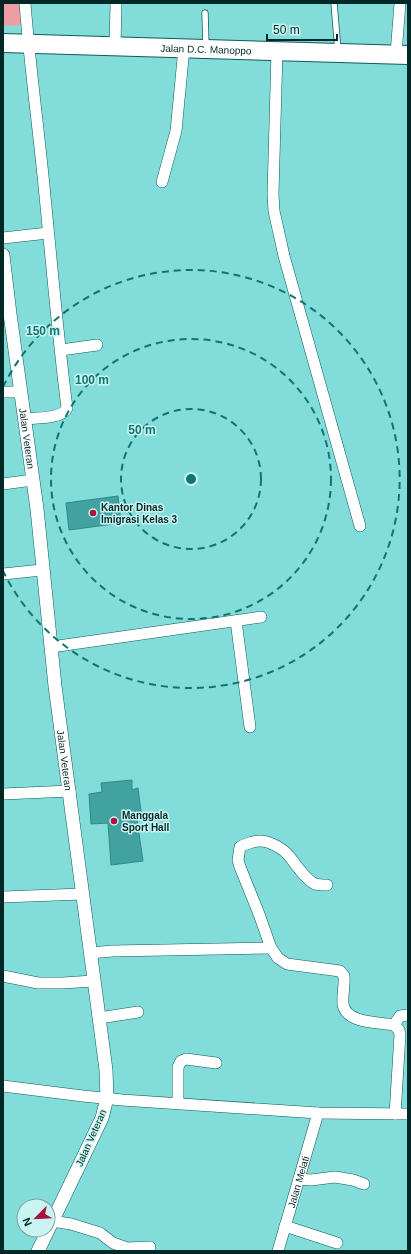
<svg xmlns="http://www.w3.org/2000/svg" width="411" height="1254" font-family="Arial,sans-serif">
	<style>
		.green { fill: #ef9da5 }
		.building { fill: #41a2a0; stroke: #2b8b89 }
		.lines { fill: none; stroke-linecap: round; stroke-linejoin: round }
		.service-casing { stroke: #0d5b5a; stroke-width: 7 }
		.minor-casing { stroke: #0d5b5a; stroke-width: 12 }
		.tertiary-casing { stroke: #0d5b5a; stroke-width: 14 }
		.trunk-casing { stroke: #0d5b5a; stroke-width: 20 }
		.service { stroke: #fff; stroke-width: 5.5 }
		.minor { stroke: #fff; stroke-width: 11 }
		.tertiary { stroke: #fff; stroke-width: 13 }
		.trunk { stroke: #fff; stroke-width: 18 }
		.ring { fill: none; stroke: #0f766e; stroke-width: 2; stroke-dasharray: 7 5 }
		.poi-dot { fill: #a9133e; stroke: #caf4f2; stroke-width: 1.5 }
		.labels { text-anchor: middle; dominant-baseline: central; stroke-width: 3; stroke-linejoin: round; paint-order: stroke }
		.street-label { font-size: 10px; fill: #002827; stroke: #caf4f2 }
		.poi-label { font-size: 10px; font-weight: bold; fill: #002827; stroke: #caf4f2; text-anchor: start }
		.centre { fill: #0f766e; stroke: #caf4f2; stroke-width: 2 }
		.ring-label { font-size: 12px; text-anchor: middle; font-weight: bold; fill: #0f766e; stroke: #caf4f2; stroke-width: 3; stroke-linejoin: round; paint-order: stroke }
	</style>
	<rect width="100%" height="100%" fill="#82dcd9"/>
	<!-- green -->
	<path class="green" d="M3 3H22L23 25 3 26Z"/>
	<!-- building -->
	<g class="building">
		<path d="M118 496 121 523 69 530 66 503Z"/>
		<path d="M132 780V790L138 788 142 819 137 820 143 861 111 865 108 823 91 824 89 794 102 792 101 783Z"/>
	</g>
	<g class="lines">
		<!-- service casing -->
		<g class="service-casing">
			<g id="service">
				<path d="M334 3 338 51"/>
				<path d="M205 13 206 47"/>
			</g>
		</g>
		<!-- minor casing -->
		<g class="minor-casing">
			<g id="minor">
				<path d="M115 47 116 3"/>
				<path d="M277 51 273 194 274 211 284 256 360 526"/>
				<path d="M396 54 400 3"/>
				<path d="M162 182 176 131 184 48"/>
				<path d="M3 238 48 233"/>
				<path d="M61 350 97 345"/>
				<path d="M3 392H21"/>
				<path d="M24 419C35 418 63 419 67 408 58 338 52 267 45 196 39 132 30 68 25 3"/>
				<path d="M3 484 33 480"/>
				<path d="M3 574 42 570"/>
				<path d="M236 621 250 727"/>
				<path d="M51 647 261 617"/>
				<path d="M3 794 70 791"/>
				<path d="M327 885C323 885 318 885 315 884 305 879 296 865 290 857 284 849 270 841 260 841 254 841 245 844 240 847L238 860 240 867 259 914 271 948 278 958 287 964 340 971 344 976C345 985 342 995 343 1004 346 1024 379 1022 394 1025L399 1030 400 1035 395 1114"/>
				<path d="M3 897 82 894"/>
				<path d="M90 953 113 951 271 948"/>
				<path d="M3 976 38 983H63L93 981"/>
				<path d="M99 1018 138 1012"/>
				<path d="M394 1025 400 1016 408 1015"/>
				<path d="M3 1086 83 1096 122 1100 318 1113 408 1114"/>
				<path d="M178 1103V1067L181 1061 186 1059 216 1063"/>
				<path d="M299 1179 311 1180 335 1177 353 1180 364 1184"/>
				<path d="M52 1221 71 1224 100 1233 113 1243 127 1248 150 1247"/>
				<path d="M285 1226 337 1243"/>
				<path id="s1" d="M278 1251 318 1113"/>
			</g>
		</g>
		<!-- tertiary casing -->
		<g class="tertiary-casing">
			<g id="tertiary">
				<path id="s2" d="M3 255 10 314 37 509 55 686 106 1070 107 1098 102 1118 38 1251"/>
			</g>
		</g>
		<!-- trunk casing -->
		<g class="trunk-casing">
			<g id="trunk">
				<path id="s3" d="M3 43 408 55"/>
			</g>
		</g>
		<!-- service -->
		<use href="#service" class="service"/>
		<!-- minor -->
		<use href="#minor" class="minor"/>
		<!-- tertiary -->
		<use href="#tertiary" class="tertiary"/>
		<!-- trunk -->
		<use href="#trunk" class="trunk"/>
	</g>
	<!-- distance rings -->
	<g class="ring">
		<circle cx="191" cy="479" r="70"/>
		<circle cx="191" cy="479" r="140"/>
		<path d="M3 387A209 209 0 1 1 3 571"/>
	</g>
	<!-- markers -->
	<g class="poi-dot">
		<circle cx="93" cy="513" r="4"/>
		<circle cx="114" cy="821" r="4"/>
	</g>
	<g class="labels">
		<!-- street labels -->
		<g class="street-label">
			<text stroke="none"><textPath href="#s3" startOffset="203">Jalan D.C. Manoppo</textPath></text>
			<text stroke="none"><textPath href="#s2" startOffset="185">Jalan Veteran</textPath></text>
			<text stroke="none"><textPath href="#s2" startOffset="509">Jalan Veteran</textPath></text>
			<text transform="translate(91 1138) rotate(-66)">Jalan Veteran</text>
			<text stroke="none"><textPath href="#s1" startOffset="72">Jalan Melati</textPath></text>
		</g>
		<!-- poi labels -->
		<g class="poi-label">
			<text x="101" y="507">Kantor Dinas<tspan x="101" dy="12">Imigrasi Kelas 3</tspan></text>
			<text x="122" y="815">Manggala<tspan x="122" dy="12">Sport Hall</tspan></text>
		</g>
	</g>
	<circle cx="191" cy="479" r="6" class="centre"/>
	<g class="ring-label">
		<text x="43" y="335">150 m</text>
		<text x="92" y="384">100 m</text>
		<text x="142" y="434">50 m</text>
	</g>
	<!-- border -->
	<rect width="411" height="1254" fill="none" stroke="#002827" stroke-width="8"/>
	<!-- north arrow -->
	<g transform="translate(36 1218) rotate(246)"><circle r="19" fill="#caf4f2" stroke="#79a2a1"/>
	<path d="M0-3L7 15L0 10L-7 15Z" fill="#a9133e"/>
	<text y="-6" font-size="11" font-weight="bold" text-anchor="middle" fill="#002827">N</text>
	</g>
	<!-- scale -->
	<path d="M267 34v6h70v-6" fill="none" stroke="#002827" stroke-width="2"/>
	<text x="273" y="34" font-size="12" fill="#002827" stroke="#caf4f2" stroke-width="3" paint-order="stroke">50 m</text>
</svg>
